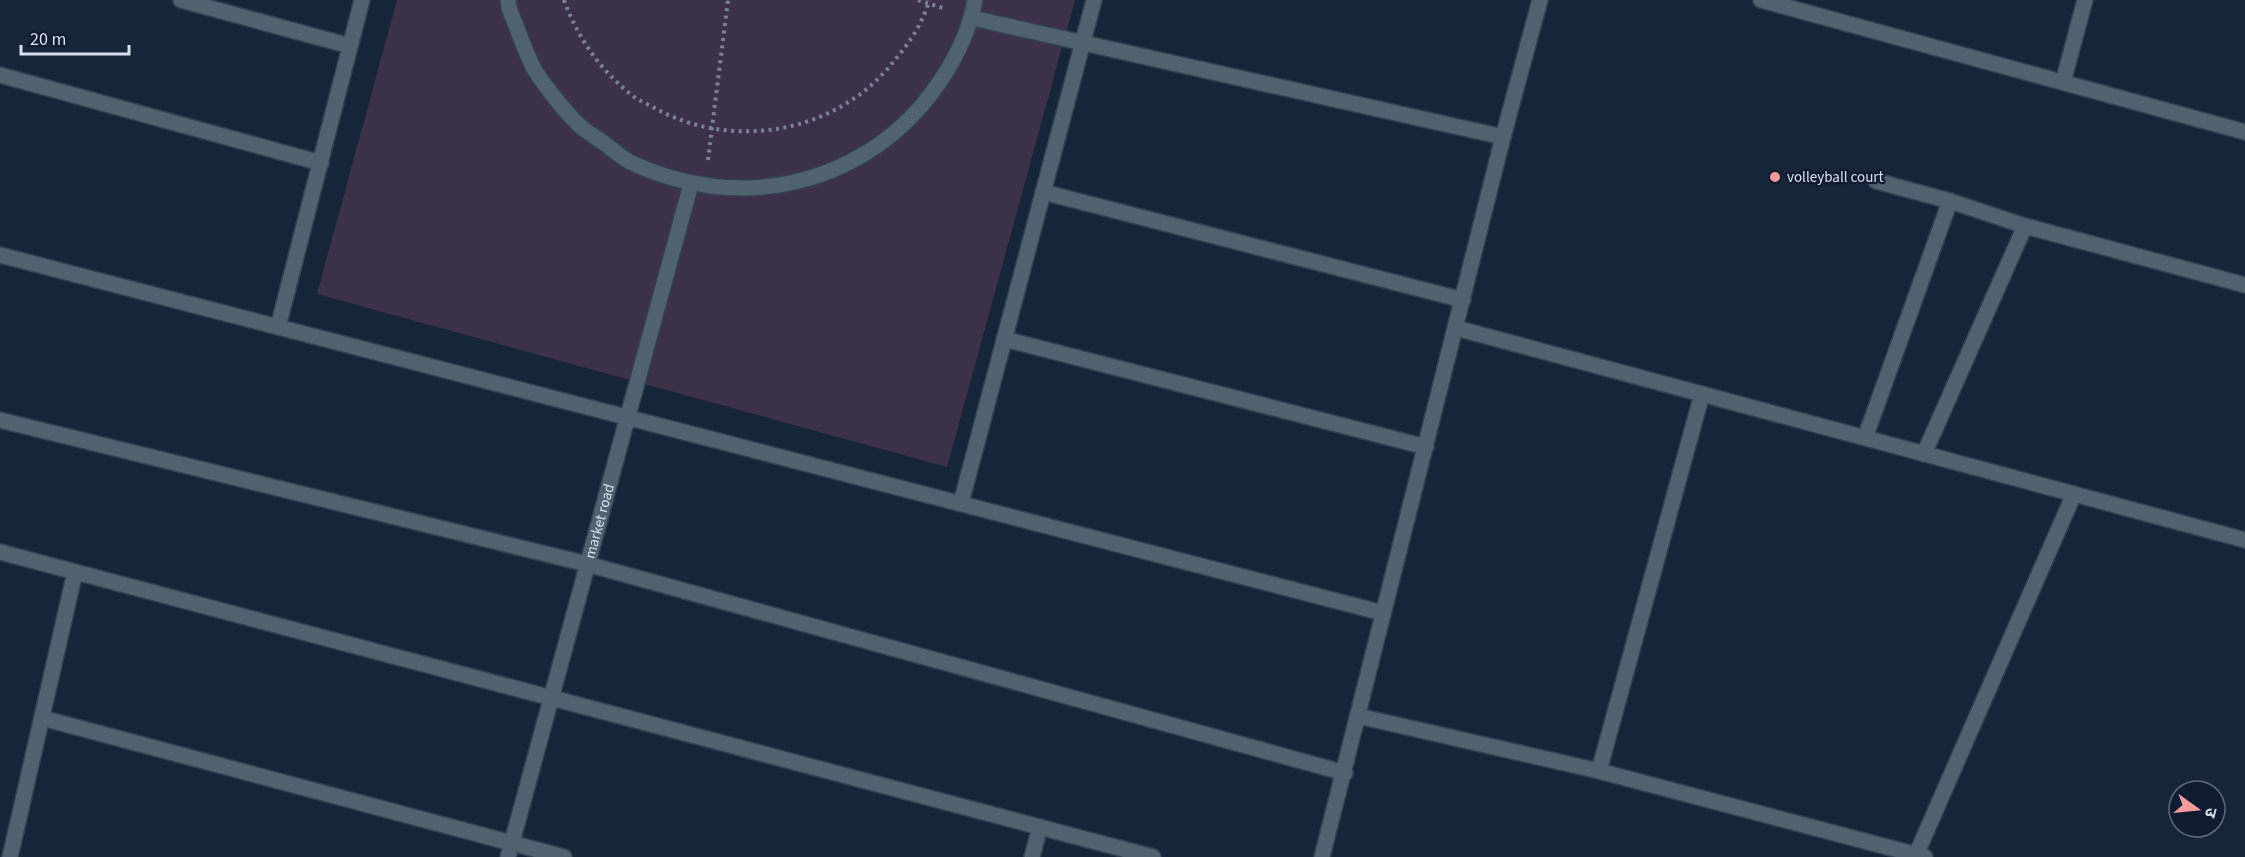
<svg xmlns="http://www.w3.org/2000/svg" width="2245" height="857" font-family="'Source Sans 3','Noto Sans Devanagari',sans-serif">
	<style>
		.green { fill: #3d3049 }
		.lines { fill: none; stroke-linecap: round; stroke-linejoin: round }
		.minor-casing { stroke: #323f53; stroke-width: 18 }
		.tertiary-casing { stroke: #323f53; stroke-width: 18 }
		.path { stroke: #788496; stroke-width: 4; stroke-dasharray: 3 4.5; stroke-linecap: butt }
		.minor { stroke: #4f626d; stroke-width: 15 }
		.tertiary { stroke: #4f626d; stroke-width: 15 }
		.poi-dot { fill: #f59b9b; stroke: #0e1b30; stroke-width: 2 }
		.labels { text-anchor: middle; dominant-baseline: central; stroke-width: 4.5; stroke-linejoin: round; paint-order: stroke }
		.poi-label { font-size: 15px; fill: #d7e1ef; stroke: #0e1b30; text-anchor: start }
		.street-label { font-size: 15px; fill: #d7e1ef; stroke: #0e1b30 }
	</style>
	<rect width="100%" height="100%" fill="#17253a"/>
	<!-- green -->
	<path class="green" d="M397 0H1075L947 467 317 294Z"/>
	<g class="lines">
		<!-- minor casing -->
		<g class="minor-casing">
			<g id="minor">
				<path d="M181 0 350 46"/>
				<path d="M508 0 509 8C517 28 524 48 533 67 540 80 564 110 575 121 583 130 594 136 604 143 612 149 621 157 630 162 736 213 859 188 931 94 952 66 969 34 975 0"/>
				<path d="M1761 0 2245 132"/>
				<path d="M972 18 1503 137"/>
				<path d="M0 75 321 163"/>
				<path d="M2063 82 2085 0"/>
				<path d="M1876 181 1950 201 2025 226 1924 454"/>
				<path d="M1043 192 1463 300"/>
				<path d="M2025 226 2245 285"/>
				<path d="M0 255 1383 613"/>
				<path d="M278 327 362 0"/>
				<path d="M1456 328 2245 540"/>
				<path d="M1004 339 1426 447"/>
				<path d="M0 420 587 564 1345 773"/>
				<path d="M1865 438 1950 201"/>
				<path d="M961 503 1094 0"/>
				<path d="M0 552 1153 857"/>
				<path d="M1358 716 1599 771 1925 857"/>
				<path d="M42 718 564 857"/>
				<path d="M1599 771 1702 394"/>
				<path d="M1916 855 2074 494"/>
				<path d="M10 857 75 572"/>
				<path id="s1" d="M508 857 691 184"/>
				<path d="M1032 857 1040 827"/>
			</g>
		</g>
		<!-- tertiary casing -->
		<g class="tertiary-casing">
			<path id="tertiary" d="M1322 857 1503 137 1540 0"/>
		</g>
		<!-- path -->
		<g class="path">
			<path d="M564 0C577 36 598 67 628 92 634 98 643 102 651 106 728 151 832 135 890 66 906 47 923 25 929 0"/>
			<path d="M918 0 946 9"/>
			<path d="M708 160 728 0"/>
		</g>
		<!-- minor -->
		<use href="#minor" class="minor"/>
		<!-- tertiary -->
		<use href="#tertiary" class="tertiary"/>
	</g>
	<!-- markers -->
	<circle class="poi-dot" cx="1775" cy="177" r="6"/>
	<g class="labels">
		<!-- poi labels -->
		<g class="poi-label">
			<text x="1787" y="177">volleyball court</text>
		</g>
		<!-- street labels -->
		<g class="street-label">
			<text stroke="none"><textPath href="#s1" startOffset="348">market road</textPath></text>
		</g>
	</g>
	<!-- north arrow -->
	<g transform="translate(2197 809) rotate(105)"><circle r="28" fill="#0e1b30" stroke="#5e6a7c" stroke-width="1.5"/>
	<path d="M0-4.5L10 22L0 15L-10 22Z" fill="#f59b9b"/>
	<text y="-9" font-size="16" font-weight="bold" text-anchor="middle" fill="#d7e1ef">उ</text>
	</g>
	<!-- scale -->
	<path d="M21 45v9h108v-9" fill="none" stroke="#d7e1ef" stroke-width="3"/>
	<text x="30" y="45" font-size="18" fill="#d7e1ef" stroke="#0e1b30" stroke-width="4.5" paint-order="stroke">20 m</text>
</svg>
